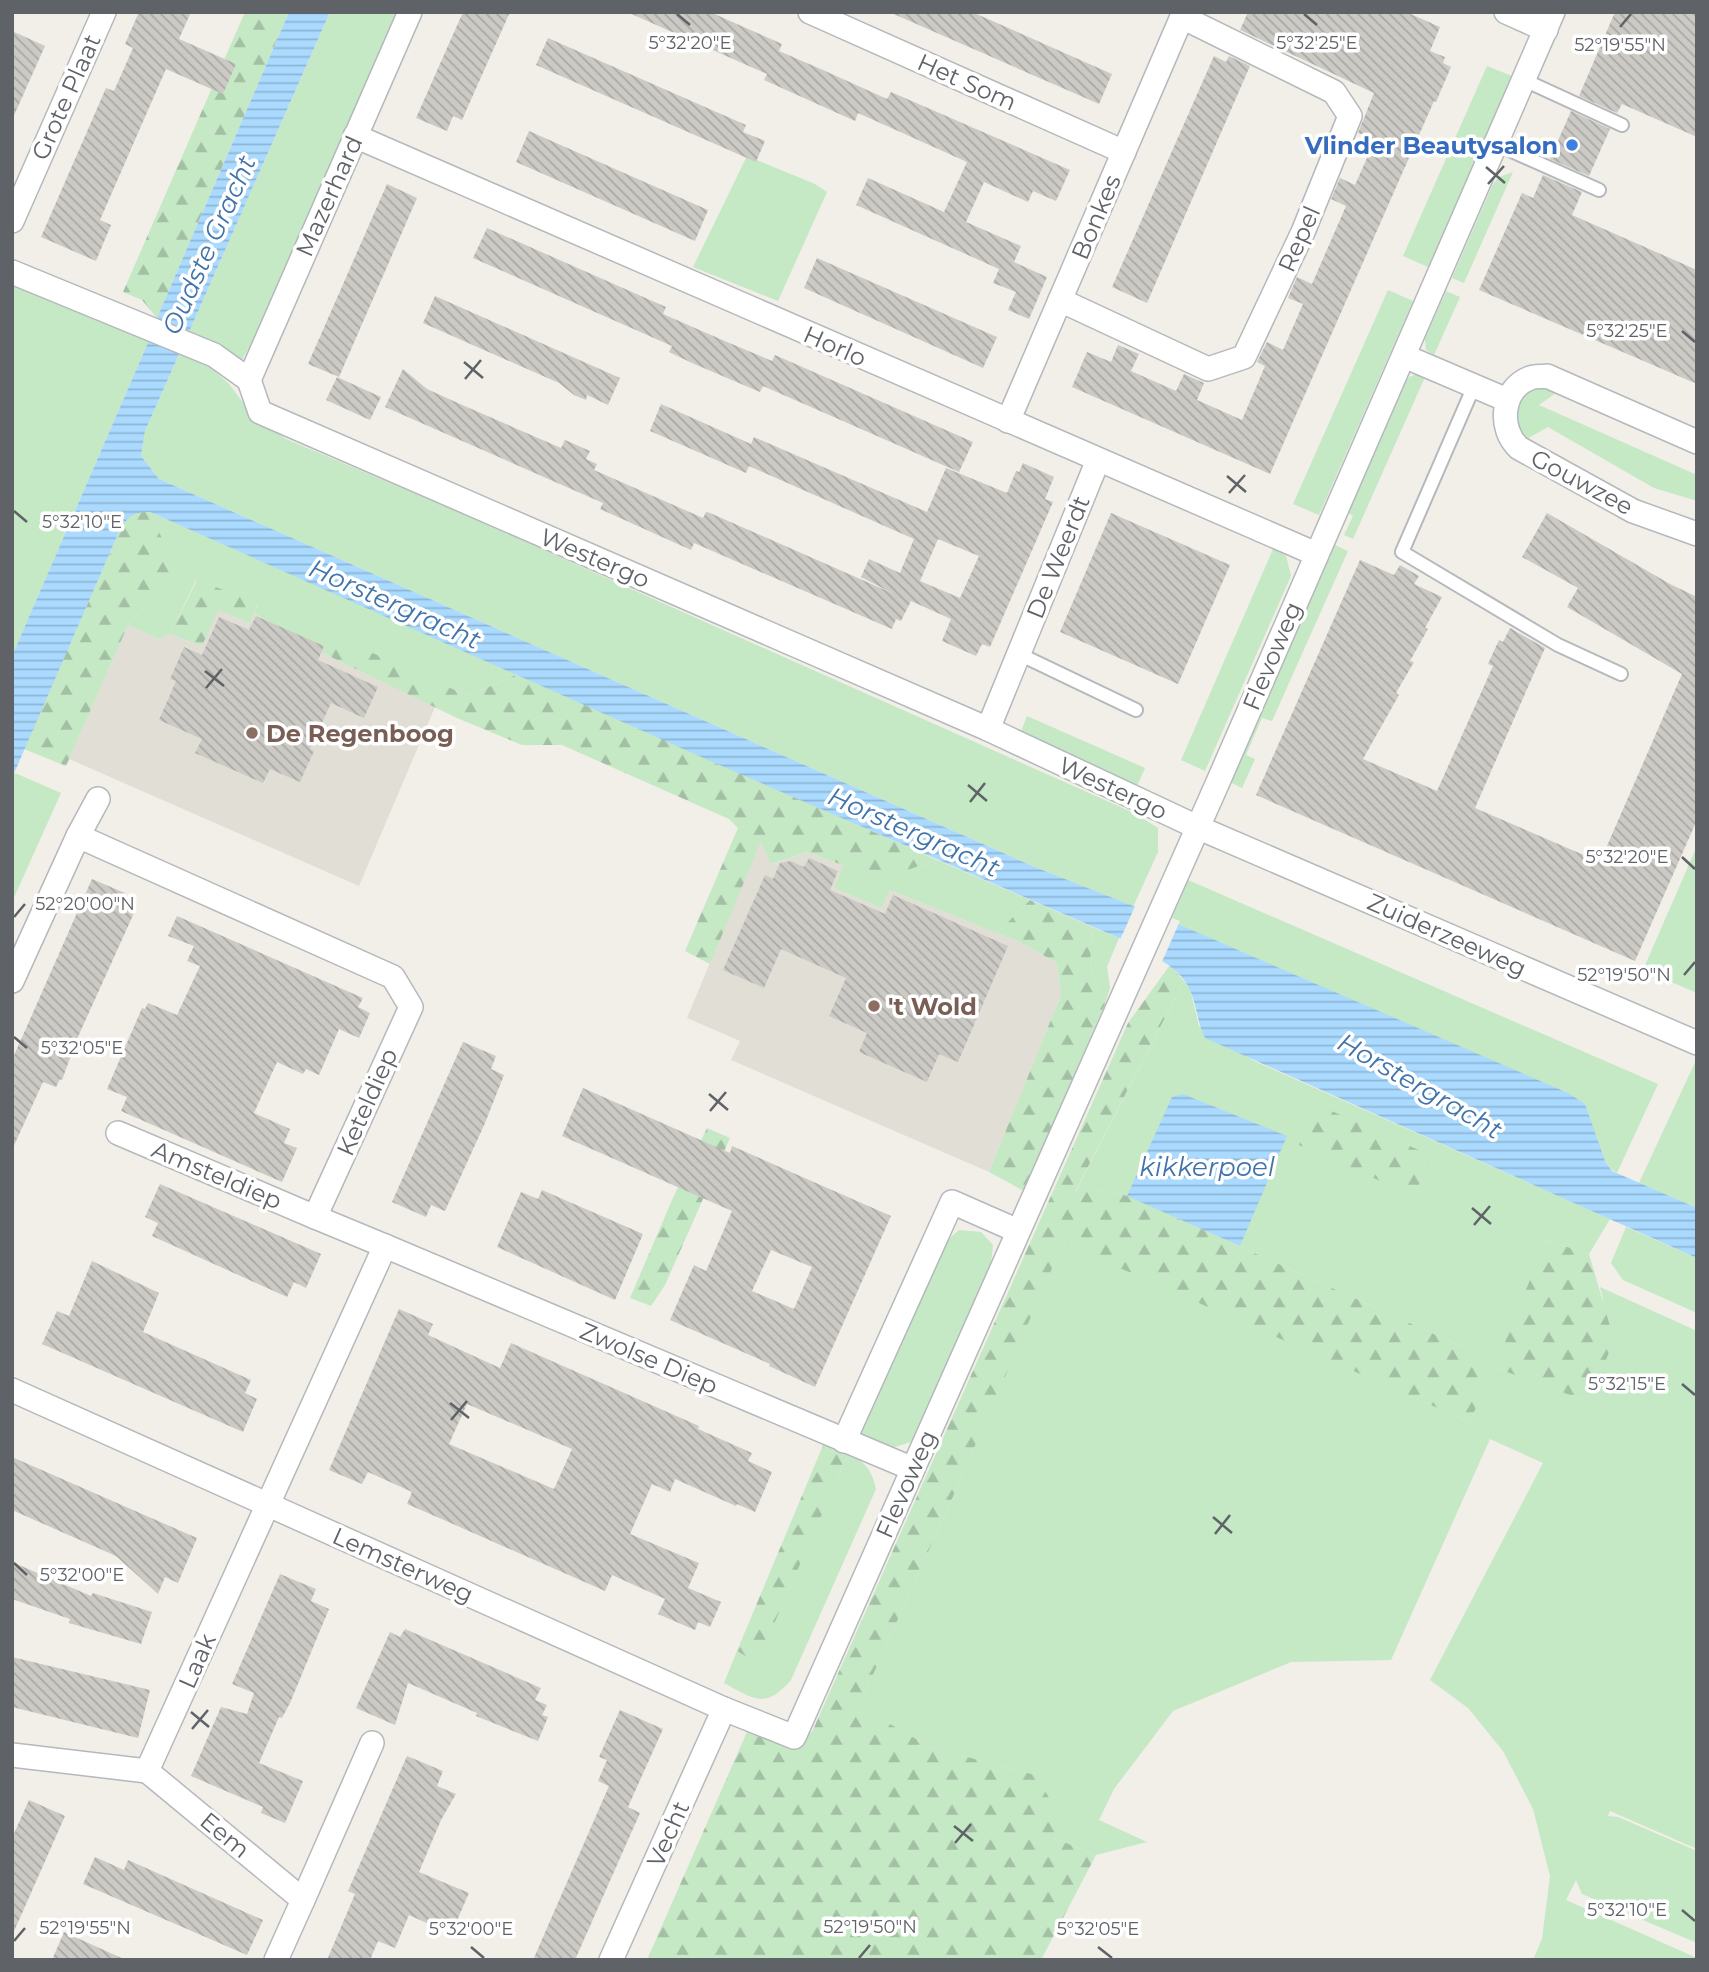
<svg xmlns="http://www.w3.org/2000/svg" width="1709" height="1972" font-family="Montserrat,sans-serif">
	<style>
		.education { fill: #e1ded6 }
		.grass { fill: #c5e8c5 }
		.forest { fill: url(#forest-firs) }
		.water { fill: url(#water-rules) }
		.pier { fill: #f1efe8 }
		.building { fill: url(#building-back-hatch); fill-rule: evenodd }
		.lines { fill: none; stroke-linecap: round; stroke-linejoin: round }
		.lane-casing { stroke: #b5b8bc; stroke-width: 16 }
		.street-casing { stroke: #b5b8bc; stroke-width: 26 }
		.lane { stroke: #fff; stroke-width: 12 }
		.street { stroke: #fff; stroke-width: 23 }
		.ticks { fill: none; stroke: #5f6368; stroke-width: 2.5 }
		.shop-dot { fill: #3f7fe0; stroke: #fff; stroke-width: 2.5 }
		.education-dot { fill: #8d6e63; stroke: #fff; stroke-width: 2.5 }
		.labels { text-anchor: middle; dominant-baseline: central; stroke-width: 7; stroke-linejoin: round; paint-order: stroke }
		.street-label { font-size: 24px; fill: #5f6368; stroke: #fff }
		.shop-label { font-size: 24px; font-weight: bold; fill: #366cbe; stroke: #fff; text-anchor: end }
		.education-label { font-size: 24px; font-weight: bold; fill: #785e54; stroke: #fff; text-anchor: start }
		.water-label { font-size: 26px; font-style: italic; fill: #4174aa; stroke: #fff }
		.ticks-label { font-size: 18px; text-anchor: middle; fill: #5f6368; stroke: #fff; stroke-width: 7; stroke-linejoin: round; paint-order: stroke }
	</style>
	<defs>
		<pattern id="forest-firs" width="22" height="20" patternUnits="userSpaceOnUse" patternTransform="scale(1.75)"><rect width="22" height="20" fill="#c5e8c5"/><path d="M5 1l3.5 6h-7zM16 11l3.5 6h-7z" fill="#a3c0a4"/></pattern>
		<pattern id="water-rules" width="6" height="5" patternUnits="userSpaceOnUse" patternTransform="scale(1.75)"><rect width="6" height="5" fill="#aadaff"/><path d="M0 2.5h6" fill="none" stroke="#8eb4d2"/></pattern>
		<pattern id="building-back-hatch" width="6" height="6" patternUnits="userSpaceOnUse" patternTransform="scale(1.75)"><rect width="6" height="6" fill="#cccac5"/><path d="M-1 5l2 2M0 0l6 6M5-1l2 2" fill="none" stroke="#a9a8a4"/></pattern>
	</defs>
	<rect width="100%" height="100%" fill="#f1efe8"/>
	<!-- education -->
	<g class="education">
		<path d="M217 609 250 623 254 613 329 656 435 707 359 886 69 759 128 625 159 639 170 634 202 646Z"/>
		<path d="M761 840 772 864 807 852 843 865 834 888 882 908 890 890 1020 942 1057 963 1061 995 989 1172 731 1060 740 1041 687 1018Z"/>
	</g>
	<!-- grass -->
	<g class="grass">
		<path d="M330 12H398L254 339 241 361 189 332Z"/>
		<path d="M1487 66 1512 76 1428 267 1403 256Z"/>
		<path d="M747 156 815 184 827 192 778 301 693 267Z"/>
		<path d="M1513 172 1464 283 1452 278 1493 184 1499 177Z"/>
		<path d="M12 281 150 338 12 656Z"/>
		<path d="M1388 290 1413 301 1319 515 1293 504Z"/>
		<path d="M1446 291 1460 297 1434 355 1426 350 1425 339Z"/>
		<path d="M180 352 208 365 229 384 253 416 286 439 454 510 1134 813 1158 828V852L1133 907 1037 868 159 479 141 456 145 431Z"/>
		<path d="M1418 374 1425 377 1353 539 1344 535 1353 516 1348 513 1406 381 1409 377Z"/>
		<path d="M1535 385 1560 390 1539 405 1697 475V501L1654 488 1548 427 1523 441 1516 436 1514 404Z"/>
		<path d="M150 512 518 674 468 696 337 638 329 656 254 613 258 604 196 580 170 634 159 639 128 625 161 588 172 563Z"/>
		<path d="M1335 545 1348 551 1272 721 1262 718 1246 755 1255 759 1242 788 1230 782Z"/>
		<path d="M1274 547 1286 556 1291 576 1205 771 1181 760Z"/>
		<path d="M1027 716 1145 768 1137 786 1020 734Z"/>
		<path d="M15 773 61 793 12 902V778Z"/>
		<path d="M1697 846V993L1643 970Z"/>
		<path d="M937 860 1030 900 997 933 890 890 882 908 834 888 843 865 881 879Z"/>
		<path d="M1188 880 1658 1084 1617 1173C1600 1165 1591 1122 1585 1104L1171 921Z"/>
		<path d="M1092 927 1119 938 1107 967 1110 988 1105 1004 1090 969Z"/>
		<path d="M1184 981 1190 989 1199 1026 1252 1060 1610 1219 1589 1254 1546 1240 1496 1368 1589 1402 1603 1299 1600 1287 1697 1331V1849L1610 1811 1608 1816 1618 1817 1697 1851V1943L1582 1894 1576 1880 1566 1900 1697 1958V1960H1533L1542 1939 1550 1876 1533 1809 1503 1751 1468 1708 1430 1680 1543 1463 1490 1439 1391 1660 1291 1662 1173 1711 1114 1789 1099 1820 1147 1842 1096 1855 1054 1838 1035 1775 930 1747 859 1706 955 1492 1063 1242 1469 1422 1495 1368 1465 1348 1128 1196 1101 1190 1075 1193Z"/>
		<path d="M1697 1058V1208L1639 1183Z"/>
		<path d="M1626 1227 1697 1258V1313L1623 1280 1611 1263Z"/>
		<path d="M959 1230 981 1232 993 1245 991 1264 911 1442 888 1449 858 1434 943 1244Z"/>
		<path d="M849 1452C865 1463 872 1470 876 1489L791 1680C765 1710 754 1699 724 1683L737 1651 757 1662Z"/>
	</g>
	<!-- forest -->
	<g class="forest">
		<path d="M245 12H289L157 318 142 300 123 292Z"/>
		<path d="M139 512H150L173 563 161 588 128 625 66 766 24 749 121 527 130 516Z"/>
		<path d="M197 580 258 603 250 623 218 610 202 646 170 634Z"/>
		<path d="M337 637 468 696 518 674 937 860 881 879 807 852 771 864 761 841 710 964 685 951 738 828 729 819 562 745H522L457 718 329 656Z"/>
		<path d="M1030 900 1092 927 1090 969 1105 1004 1024 1191 989 1172 1061 995 1057 963 1020 942 997 933Z"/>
		<path d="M1170 965 1184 981 1075 1192 1101 1190 1128 1196 1465 1348 1495 1367 1546 1240 1589 1254 1614 1340 1589 1402 1496 1368 1469 1422 1063 1243 955 1492 859 1706 930 1747 1035 1775 1058 1812 1054 1838 1096 1855 1041 1960H647L750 1725 812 1732 1128 1023Z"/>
		<path d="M1314 1103 1432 1156 1414 1196 1299 1145Z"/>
		<path d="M707 1128 730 1138 665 1285 651 1306 630 1298 672 1200Z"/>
		<path d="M824 1443 849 1452 757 1663 737 1651Z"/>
	</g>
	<!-- water -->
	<g class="water">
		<path d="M289 12H330L189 332 157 318Z"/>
		<path d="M150 338 180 352 145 431 141 456 159 479 1037 868 1171 921 1568 1093 1585 1104 1605 1161 1612 1171 1697 1208V1258L1205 1038C1197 1022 1197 1006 1190 990 1178 963 1144 952 1119 938L708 760 150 512C135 512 130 515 121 527L12 778V656Z"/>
		<path d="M1183 1094 1287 1136 1240 1246 1127 1196 1172 1097Z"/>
	</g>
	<!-- pier -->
	<path class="pier" d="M1136 904 1180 921 1161 964 1119 942Z"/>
	<!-- building -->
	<g class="building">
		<path d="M139 12H191L179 39 236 64 223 94 166 69 100 220 111 225 96 261 41 237 106 88 114 91 133 48 125 44Z"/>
		<path d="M463 12H510L462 120 453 116 447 131 416 118Z"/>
		<path d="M627 12H710L782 44 779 51 823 70 887 99 891 92 1070 170 1056 201 1033 191 1028 202 984 182 966 222 1021 246 1014 262 1047 277 1029 319 1008 310 1016 292 993 283 999 269 856 205 868 178 944 212 967 162 858 113 855 121 764 80 767 74Z"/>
		<path d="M889 12H972L1112 74 1099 104Z"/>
		<path d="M1248 12H1406L1440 27 1430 51 1445 57 1443 63 1451 67 1436 102 1434 101 1270 474 1072 387 1087 352 1111 362 1118 345 1139 354 1131 371 1176 391 1184 374 1204 383 1197 400 1242 420 1265 366 1257 362 1267 342 1283 350 1303 304 1288 298 1297 277 1312 284 1346 206 1331 199 1340 178 1355 185 1375 140 1358 133 1374 93 1240 30Z"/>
		<path d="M1615 12H1697V137L1622 104 1617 113 1579 96Z"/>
		<path d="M12 31 45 46 12 120Z"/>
		<path d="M548 38 746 125 743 132 765 141 756 162 536 65Z"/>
		<path d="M1214 56 1226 62 1229 56 1250 66 1147 303 1112 287Z"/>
		<path d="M1571 111 1610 129 1589 176 1550 159Z"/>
		<path d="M529 131 708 210 695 241 516 162Z"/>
		<path d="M1543 175 1582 192 1572 215 1697 270V384L1479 290 1522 193 1533 198Z"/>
		<path d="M387 184 417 198 339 377 308 364Z"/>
		<path d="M487 228 666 307 663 314 727 342 772 361 775 355 973 442 959 472 763 386 760 392 692 363 669 352 672 346 473 258Z"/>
		<path d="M817 258 997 337 983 368 804 288Z"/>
		<path d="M435 296 620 378 608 405 587 395 586 400 574 395 559 383 423 323Z"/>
		<path d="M403 369 427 389 460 404 561 448 565 440 590 451 586 459 597 464 594 470 703 518 706 512 710 513 892 593 861 577 869 559 900 573 914 539 749 466 746 473 650 431 661 404 751 444 754 437 927 512 946 468 1007 493 1016 471 1019 472 1023 463 1054 477 1045 499 1053 502 990 647 982 644 976 656 942 641 951 619 911 601 901 621 896 619 892 629 694 543 691 550 600 509 603 503 385 407ZM938 539 979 556 960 598 920 581Z"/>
		<path d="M337 377 381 397 370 420 326 400Z"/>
		<path d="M1111 513 1230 565 1178 684 1060 632Z"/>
		<path d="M1547 513 1670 584 1697 597V820L1635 961 1256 795 1360 560 1394 575 1400 565 1419 576 1414 584 1442 597 1425 628 1428 629 1410 661 1414 662 1396 693 1399 695 1363 759 1437 791 1493 666 1488 664 1499 640 1503 642 1510 628 1545 648 1475 808 1600 862 1682 674 1567 607 1578 588 1522 557Z"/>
		<path d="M256 616 324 646 318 660 378 687 364 718 331 703 310 749 314 751 300 782 270 769 263 783 195 753 202 739 159 720 176 681 170 679 184 647 202 655 219 617 249 630Z"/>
		<path d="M809 858 838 871 830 890 885 914 893 895 1008 946 958 1062 939 1054 927 1082 859 1052 867 1033 829 1016 846 978 781 949 764 988 723 970 765 875 773 879 780 863 791 861 804 867Z"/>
		<path d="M92 879 125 893 119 906 134 913 77 1039 62 1080 60 1079 56 1087 43 1082 12 1150V1060Z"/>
		<path d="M177 916 363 998 358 1007 370 1013 359 1038 339 1029 319 1075 306 1069 303 1074 277 1062 254 1113 290 1129 284 1143 297 1148 282 1182 121 1111 127 1097 107 1089 142 1008 145 1009 148 1003 177 1015 200 966 187 961 194 946 168 936Z"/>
		<path d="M463 1042 496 1056 491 1069 504 1075 485 1123 445 1211 431 1205 426 1217 392 1202Z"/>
		<path d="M583 1088 730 1153 732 1146 891 1216 815 1387 769 1366 770 1364 670 1320 694 1265 706 1271 732 1211 562 1136ZM771 1250 812 1267 794 1309 752 1291Z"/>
		<path d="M160 1184 321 1254 306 1288 294 1282 287 1297 152 1236 158 1223 145 1217Z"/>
		<path d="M542 1190 643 1234 615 1300 497 1247 521 1192 538 1199Z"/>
		<path d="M92 1261 159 1293 143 1332 251 1380 245 1393 257 1399 243 1432 42 1344 57 1311 69 1316Z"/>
		<path d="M399 1309 433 1324 428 1335 500 1368 511 1343 699 1426 698 1429 752 1453 748 1461 772 1472 755 1512 737 1504 736 1506 675 1479 670 1492 652 1484 630 1534 699 1563 688 1588 721 1602 710 1627 698 1622 695 1630 658 1614 665 1599 612 1575 605 1591 437 1517 407 1504 412 1492 368 1472 362 1484 329 1470ZM467 1404 572 1449 554 1489 449 1444Z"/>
		<path d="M12 1457 197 1538 178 1583 165 1577 158 1594 116 1556 12 1510Z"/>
		<path d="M12 1562 91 1596 93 1593 152 1612 141 1644 69 1623 70 1619 12 1599Z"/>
		<path d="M280 1574 316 1589 311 1601 329 1609 290 1703 282 1718 279 1717 259 1763 303 1781 285 1823 261 1813 263 1807 191 1776 221 1707 247 1714 254 1693 232 1684Z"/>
		<path d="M405 1629 541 1688 535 1700 547 1705 542 1715 548 1717 538 1741 476 1716 477 1713 408 1683 395 1725 356 1708 390 1632 400 1637Z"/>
		<path d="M12 1657 150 1690 138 1738 12 1707Z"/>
		<path d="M620 1710 663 1729 628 1807 640 1813 575 1960H533L609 1786 598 1781 607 1760 599 1757Z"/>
		<path d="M407 1756 443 1771 437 1786 456 1794 441 1820 419 1872 469 1893 451 1934 409 1915 395 1948 378 1941 370 1960H327L355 1894 348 1891Z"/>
		<path d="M29 1800 65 1816 12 1936V1838Z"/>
		<path d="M95 1857 124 1870 128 1860 263 1920 247 1955 83 1884Z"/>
		<path d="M64 1932 126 1960H52Z"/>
	</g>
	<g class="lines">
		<!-- lane casing -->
		<g class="lane-casing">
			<g id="lane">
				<path d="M1524 80 1622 125"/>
				<path d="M1496 144 1599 190"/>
				<path d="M1474 386 1402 552 1558 645 1621 674"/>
				<path d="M1019 654 1136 710"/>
			</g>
		</g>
		<!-- street casing -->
		<g class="street-casing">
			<g id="street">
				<path d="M810 12 1124 152"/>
				<path d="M1506 12 1546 30"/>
				<path d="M355 136 1316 554"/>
				<path d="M12 221 104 12"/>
				<path d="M12 272 214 355 249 380 260 412 988 729 1197 827 1697 1043"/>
				<path d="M1060 300 1208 369 1244 357 1303 232 1350 116 1334 92 1182 17"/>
				<path d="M1404 356 1507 400"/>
				<path d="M249 380 410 12"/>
				<path d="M1008 421 1184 12"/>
				<path d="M1697 442 1547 376C1542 377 1535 376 1530 378 1501 389 1498 429 1519 448L1633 511 1697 534"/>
				<path d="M988 729 1098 460"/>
				<path d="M78 836 98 799"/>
				<path d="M12 981 78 836 393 977 411 1007 315 1217 385 1246 147 1771 12 1755"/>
				<path d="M118 1133 315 1217"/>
				<path d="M385 1246 913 1469"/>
				<path d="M12 1390 724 1709 794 1737 1218 782 1553 12"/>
				<path d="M844 1441 952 1202 1018 1231"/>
				<path d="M147 1771 303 1900 276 1960"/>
				<path d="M303 1900 372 1743"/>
				<path d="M611 1960 724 1709"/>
			</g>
		</g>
		<!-- lane -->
		<use href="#lane" class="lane"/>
		<!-- street -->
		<use href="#street" class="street"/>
	</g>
	<!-- ticks -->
	<path class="ticks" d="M677 14 690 25M1304 14 1317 25M1620 27 1631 14M1486 167 1505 183M1488 184 1504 166M1682 331 1695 342M464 362 483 378M465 379 481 360M1227 476 1246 492M1229 493 1245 475M14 511 27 522M205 671 224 686M206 688 222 669M968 785 987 801M970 802 985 783M1682 857 1695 869M14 917 25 904M1684 975 1695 962M14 1037 27 1048M709 1094 728 1110M710 1111 726 1092M1472 1208 1491 1224M1474 1225 1490 1206M1682 1384 1695 1395M450 1403 469 1418M451 1420 467 1401M1213 1517 1232 1533M1215 1534 1230 1515M14 1563 27 1575M191 1712 209 1727M192 1729 208 1710M954 1826 973 1841M955 1843 971 1824M1682 1910 1695 1921M14 1941 25 1928M471 1947 484 1958M1098 1947 1112 1958M859 1958 870 1945"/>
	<!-- markers -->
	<circle class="shop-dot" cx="1572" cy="145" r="7"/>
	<g class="education-dot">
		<circle cx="252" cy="733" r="7"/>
		<circle cx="874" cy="1006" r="7"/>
	</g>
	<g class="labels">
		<!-- street labels -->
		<g class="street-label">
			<text transform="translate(967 82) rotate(24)">Het Som</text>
			<text transform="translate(66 97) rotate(-66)">Grote Plaat</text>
			<text transform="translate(329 196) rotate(-66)">Mazerhard</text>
			<text transform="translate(1096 217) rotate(-67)">Bonkes</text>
			<text transform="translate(1299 239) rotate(-66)">Repel</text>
			<text transform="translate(835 346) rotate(24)">Horlo</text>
			<text transform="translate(1582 482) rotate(28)">Gouwzee</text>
			<text transform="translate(1058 557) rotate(-68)">De Weerdt</text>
			<text transform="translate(595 558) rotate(23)">Westergo</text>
			<text transform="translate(1272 656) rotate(-67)">Flevoweg</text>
			<text transform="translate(1113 788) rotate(25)">Westergo</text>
			<text transform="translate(1447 935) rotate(24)">Zuiderzeeweg</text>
			<text transform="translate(367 1102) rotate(-66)">Keteldiep</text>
			<text transform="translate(217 1175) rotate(23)">Amsteldiep</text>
			<text transform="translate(649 1358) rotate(23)">Zwolse Diep</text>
			<text transform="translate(906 1484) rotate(-66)">Flevoweg</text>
			<text transform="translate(403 1565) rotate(24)">Lemsterweg</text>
			<text transform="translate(197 1661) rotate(-66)">Laak</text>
			<text transform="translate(668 1834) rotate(-66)">Vecht</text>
			<text transform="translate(225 1835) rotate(40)">Eem</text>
		</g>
		<!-- shop labels -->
		<g class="shop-label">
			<text x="1558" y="145">Vlinder Beautysalon</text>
		</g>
		<!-- education labels -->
		<g class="education-label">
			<text x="266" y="733">De Regenboog</text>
			<text x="888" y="1006">'t Wold</text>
		</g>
		<!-- water labels -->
		<g class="water-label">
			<text transform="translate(209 245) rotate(-66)">Oudste Gracht</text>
			<text transform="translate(395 604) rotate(24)">Horstergracht</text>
			<text transform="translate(914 832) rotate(24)">Horstergracht</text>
			<text transform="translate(1420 1086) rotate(30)">Horstergracht</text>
			<text x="1207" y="1167">kikkerpoel</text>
		</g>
	</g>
	<g class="ticks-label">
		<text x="690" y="49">5°32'20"E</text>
		<text x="1317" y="49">5°32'25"E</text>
		<text x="1620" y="51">52°19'55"N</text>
		<text x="1627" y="337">5°32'25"E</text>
		<text x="82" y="528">5°32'10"E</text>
		<text x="1627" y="863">5°32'20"E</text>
		<text x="85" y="910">52°20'00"N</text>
		<text x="1624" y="981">52°19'50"N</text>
		<text x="82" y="1054">5°32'05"E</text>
		<text x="1627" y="1390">5°32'15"E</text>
		<text x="82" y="1581">5°32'00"E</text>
		<text x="1627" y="1916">5°32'10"E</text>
		<text x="870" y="1933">52°19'50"N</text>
		<text x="85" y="1934">52°19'55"N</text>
		<text x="471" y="1935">5°32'00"E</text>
		<text x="1098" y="1935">5°32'05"E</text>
	</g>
	<!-- border -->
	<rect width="1709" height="1972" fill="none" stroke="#5f6368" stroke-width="28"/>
</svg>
